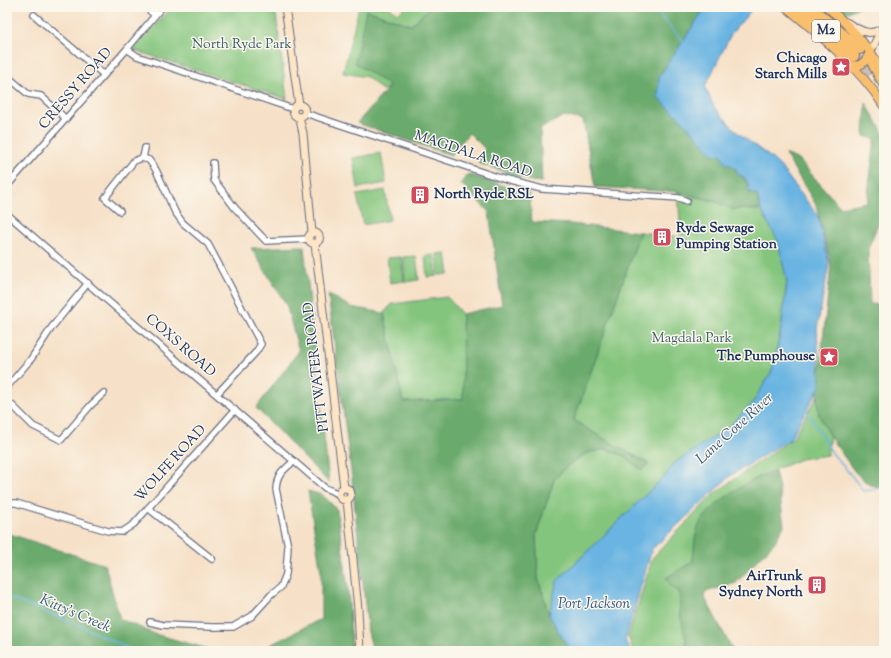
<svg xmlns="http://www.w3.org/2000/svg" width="891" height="658" font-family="'Sorts Mill Goudy',serif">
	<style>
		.green { fill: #84c57d; stroke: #507a6e }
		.forest { fill: #6baa6c; stroke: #436c65 }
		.water { fill: #69b4e2; stroke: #4272a0 }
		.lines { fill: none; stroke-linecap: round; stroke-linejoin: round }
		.stream { stroke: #69b4e2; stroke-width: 1.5 }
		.highway-tunnel { stroke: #cabdb3; stroke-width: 10; stroke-dasharray: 10 5; stroke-linecap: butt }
		.street-casing { stroke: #686d83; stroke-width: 8 }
		.secondary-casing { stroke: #686d83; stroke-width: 9 }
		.primary-casing { stroke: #686d83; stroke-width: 10 }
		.highway-casing { stroke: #686d83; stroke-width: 12 }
		.street { stroke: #fff; stroke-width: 5.5 }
		.secondary { stroke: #fde5c5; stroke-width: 7 }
		.primary { stroke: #f9bf6d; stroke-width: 8 }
		.highway { stroke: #f9bf6d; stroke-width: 10 }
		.labels { text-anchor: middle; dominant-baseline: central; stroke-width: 3; stroke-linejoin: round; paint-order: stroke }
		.shield { fill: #fbf7ec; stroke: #5e6b89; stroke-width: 1 }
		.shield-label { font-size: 13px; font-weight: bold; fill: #1b2f5e }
		.park-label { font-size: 14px; fill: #3a5c67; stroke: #fbf7ec }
		.poi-label { font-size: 14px; font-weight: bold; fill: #1b2f5e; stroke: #fbf7ec; text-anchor: end }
		.street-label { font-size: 14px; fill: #1b2f5e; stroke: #fbf7ec }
		.water-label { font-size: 15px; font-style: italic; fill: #325786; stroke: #fbf7ec }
	</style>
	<rect width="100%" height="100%" fill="#fbf7ec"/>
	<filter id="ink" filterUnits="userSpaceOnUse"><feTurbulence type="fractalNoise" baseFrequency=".025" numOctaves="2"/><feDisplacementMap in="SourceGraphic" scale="8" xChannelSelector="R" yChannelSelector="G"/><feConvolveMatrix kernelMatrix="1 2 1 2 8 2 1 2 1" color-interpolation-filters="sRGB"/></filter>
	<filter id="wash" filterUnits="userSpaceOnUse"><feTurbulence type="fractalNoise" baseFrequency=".012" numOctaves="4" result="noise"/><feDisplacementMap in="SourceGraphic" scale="16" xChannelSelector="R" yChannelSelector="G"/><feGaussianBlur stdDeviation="0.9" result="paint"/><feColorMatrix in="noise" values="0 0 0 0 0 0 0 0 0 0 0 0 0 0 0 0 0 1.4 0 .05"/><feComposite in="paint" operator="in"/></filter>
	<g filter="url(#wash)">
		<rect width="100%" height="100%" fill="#f6e1c8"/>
		<!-- green -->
		<g class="green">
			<path d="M172 7H275L287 99 133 50Z"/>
			<path d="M359 7H389L398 14 405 7H430L412 25 366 10 390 86 383 91 367 77 343 73Z"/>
			<path d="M381 153 386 183 358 188 353 158Z"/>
			<path d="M385 190 390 220 363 225 357 195Z"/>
			<path d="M678 192 717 202 731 209 761 210 778 241 787 282 781 329 772 371 752 404 726 429 673 464 667 474 557 581 549 615 538 578 536 535 554 480 567 466 587 453 605 449 622 455 642 470 594 433 574 420 640 232 681 237Z"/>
			<path d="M446 253 449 274 439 275 437 254Z"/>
			<path d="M434 255 437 276 427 277 425 256Z"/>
			<path d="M416 256 419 280 405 282 403 257Z"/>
			<path d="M401 257 404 281 390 283 387 258Z"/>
			<path d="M447 297 462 314 464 399 403 402 384 313 392 304Z"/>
			<path d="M817 396 819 415 830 437 827 455 801 459 764 474 735 491 697 530 693 561 667 578 679 591 688 651H633L628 636 653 557 715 493 793 438Z"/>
		</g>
		<!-- forest -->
		<g class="forest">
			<path d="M430 7H707L703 11 659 77 658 98 721 154 726 164C731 164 734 167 737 170L736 172C744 177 749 182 749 192L757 195 761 210 731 209 717 202 678 192 595 187 583 120 564 116 540 129 542 182 531 181 478 163 485 149 469 133 451 155 357 123 390 86 355 63 366 10 411 25Z"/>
			<path d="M834 7H859L844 14Z"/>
			<path d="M866 103 884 134V209L868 249 870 304 884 305V494L881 488 868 484 855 472 830 437 819 415 817 396 831 265 816 205 785 154 799 160 840 207 867 202 875 139 864 136Z"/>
			<path d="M468 174 529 194 532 222 571 224 640 232 574 420 594 433 649 464 642 470 622 455 605 449 587 453 567 466 554 480 536 535 538 578 549 615 570 651H373L368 632 351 471 328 294 351 307 384 313 403 402 463 399 462 314 502 305 489 212 461 184Z"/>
			<path d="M304 246 329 483 256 408 299 351 286 304 251 248Z"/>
			<path d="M775 472 779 488 784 526 774 543 736 583 705 592 704 596 733 651H688L680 613 679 591 672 588 666 578 693 561C694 551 694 540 697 530 704 507 751 477 775 472Z"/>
			<path d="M308 491 323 495 337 510 348 589 352 651H258L321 619V572Z"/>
			<path d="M7 533 105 565 120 619 155 634 216 651H7Z"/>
		</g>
		<!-- water -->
		<path class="water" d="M707 7H754L731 34 705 87 714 107 738 133 770 157 780 166 818 216 829 264 817 329 820 386 790 439 730 476 652 549 625 640 630 651H570L549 615 557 581 667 474 673 464 726 429 752 404 772 371 781 329 787 282 778 241 761 210 757 195 749 191 747 189 749 187 745 178 736 172 737 170C734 167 730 164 726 164L721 154 714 155 684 122 658 98 659 77 703 11Z"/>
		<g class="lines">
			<!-- stream -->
			<g class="stream">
				<path d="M652 7 683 41"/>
				<path d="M806 409 832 453 852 476 863 491 874 490 884 486"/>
				<path d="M7 597 81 626 134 651"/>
			</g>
		</g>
	</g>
	<g filter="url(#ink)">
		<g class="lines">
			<!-- highway-tunnel -->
			<path class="highway-tunnel" d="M854 56 883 83"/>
			<!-- street casing -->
			<g class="street-casing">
				<g id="street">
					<path d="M145 7 155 15"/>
					<path d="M34 15 104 75"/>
					<path d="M127 49 137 56 293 109"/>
					<path d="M7 76 28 94 41 96 66 119"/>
					<path d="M305 113 506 180 542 189 679 198 687 201"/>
					<path d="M143 158 145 148"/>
					<path d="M213 163 214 180 235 208 266 241 309 239"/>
					<path d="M7 186 127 49 162 7"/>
					<path d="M120 211 105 198 134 161 142 158 149 160 156 170 175 212 183 223 208 244 261 344 256 352 217 394"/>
					<path d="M7 214 325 488 339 494"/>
					<path d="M7 387 31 359 52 327 88 283"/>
					<path d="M7 400 33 426 61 440 91 405 104 393"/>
					<path d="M9 503H16L108 531 122 532 134 524 235 410"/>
					<path d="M148 508 212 559"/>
					<path d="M150 622 163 625 212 627H233L252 616 271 595 281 587 286 574 288 547 276 489C277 474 284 470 294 461"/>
				</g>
			</g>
			<!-- secondary casing -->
			<g class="secondary-casing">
				<g id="secondary">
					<path d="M285 7 299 105"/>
					<path d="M846 22C858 29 869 38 882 28"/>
					<path d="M871 51 882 28"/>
					<circle cx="299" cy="111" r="6"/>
					<path d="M299 117 303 133 312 233"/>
					<circle cx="314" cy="238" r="5.5"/>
					<path d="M315 244 344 488"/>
					<circle cx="345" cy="494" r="6"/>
					<path d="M347 500 358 609 360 651"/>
				</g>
			</g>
			<!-- primary casing -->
			<g class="primary-casing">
				<g id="primary">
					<path d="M786 7C820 35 860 68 884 106"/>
					<path d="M827 7C850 26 870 47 884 74"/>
					<path d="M870 55 872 64 884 86"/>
					<path d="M849 64C860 69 866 62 870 52"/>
				</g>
			</g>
			<!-- highway casing -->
			<g class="highway-casing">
				<g id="highway">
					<path d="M798 7 832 36 854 56"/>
					<path d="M811 7 860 49"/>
				</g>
			</g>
			<!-- street -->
			<use href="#street" class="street"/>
			<!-- secondary -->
			<use href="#secondary" class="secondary"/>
			<!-- primary -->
			<use href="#primary" class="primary"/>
			<!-- highway -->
			<use href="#highway" class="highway"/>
		</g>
	</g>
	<!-- icons -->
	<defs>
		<g id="sight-square" transform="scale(1)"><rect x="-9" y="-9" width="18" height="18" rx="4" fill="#d1495b" stroke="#fbf7ec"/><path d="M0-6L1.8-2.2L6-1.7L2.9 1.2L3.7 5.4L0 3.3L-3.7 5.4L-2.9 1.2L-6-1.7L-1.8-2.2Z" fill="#fff"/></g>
		<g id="building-square" transform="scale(1)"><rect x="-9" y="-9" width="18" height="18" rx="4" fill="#d1495b" stroke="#fbf7ec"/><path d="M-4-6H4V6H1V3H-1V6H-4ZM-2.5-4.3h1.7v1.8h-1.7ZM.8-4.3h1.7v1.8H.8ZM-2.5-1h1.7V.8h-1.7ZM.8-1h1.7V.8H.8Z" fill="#fff"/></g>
	</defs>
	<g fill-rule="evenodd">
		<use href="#sight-square" x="841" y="67"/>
		<use href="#building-square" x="420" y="195"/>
		<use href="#building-square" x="662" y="237"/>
		<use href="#sight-square" x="829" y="357"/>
		<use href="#building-square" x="817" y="585"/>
	</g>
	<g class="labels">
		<!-- shield labels -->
		<rect class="shield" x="812" y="20" width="28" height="22" rx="3"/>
		<g class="shield-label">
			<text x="826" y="31">M2</text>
		</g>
		<!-- park labels -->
		<g class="park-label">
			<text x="242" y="45">North Ryde Park</text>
			<text x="692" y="339">Magdala Park</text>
		</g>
		<!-- poi labels -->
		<g class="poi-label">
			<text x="827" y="59">Chicago<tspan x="827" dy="16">Starch Mills</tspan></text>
			<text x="434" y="195" text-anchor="start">North Ryde RSL</text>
			<text x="676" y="229" text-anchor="start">Ryde Sewage<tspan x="676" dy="16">Pumping Station</tspan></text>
			<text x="815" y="357">The Pumphouse</text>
			<text x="803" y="577">AirTrunk<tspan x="803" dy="16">Sydney North</tspan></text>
		</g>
		<!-- street labels -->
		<g class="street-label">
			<text transform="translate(76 89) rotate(-49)">CRESSY ROAD</text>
			<text transform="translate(473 155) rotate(18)">MAGDALA ROAD</text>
			<text transform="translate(180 346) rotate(41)">COXS ROAD</text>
			<text transform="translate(317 367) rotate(-97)">PITTWATER ROAD</text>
			<text transform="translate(171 464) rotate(-48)">WOLFE ROAD</text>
		</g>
		<!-- water labels -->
		<g class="water-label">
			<text transform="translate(735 429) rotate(-42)">Lane Cove River</text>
			<text x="594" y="604">Port Jackson</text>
			<text transform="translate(75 614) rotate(23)">Kitty's Creek</text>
		</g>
	</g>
	<!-- margin -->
	<rect width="891" height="658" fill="none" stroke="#fbf7ec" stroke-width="24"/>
</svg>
